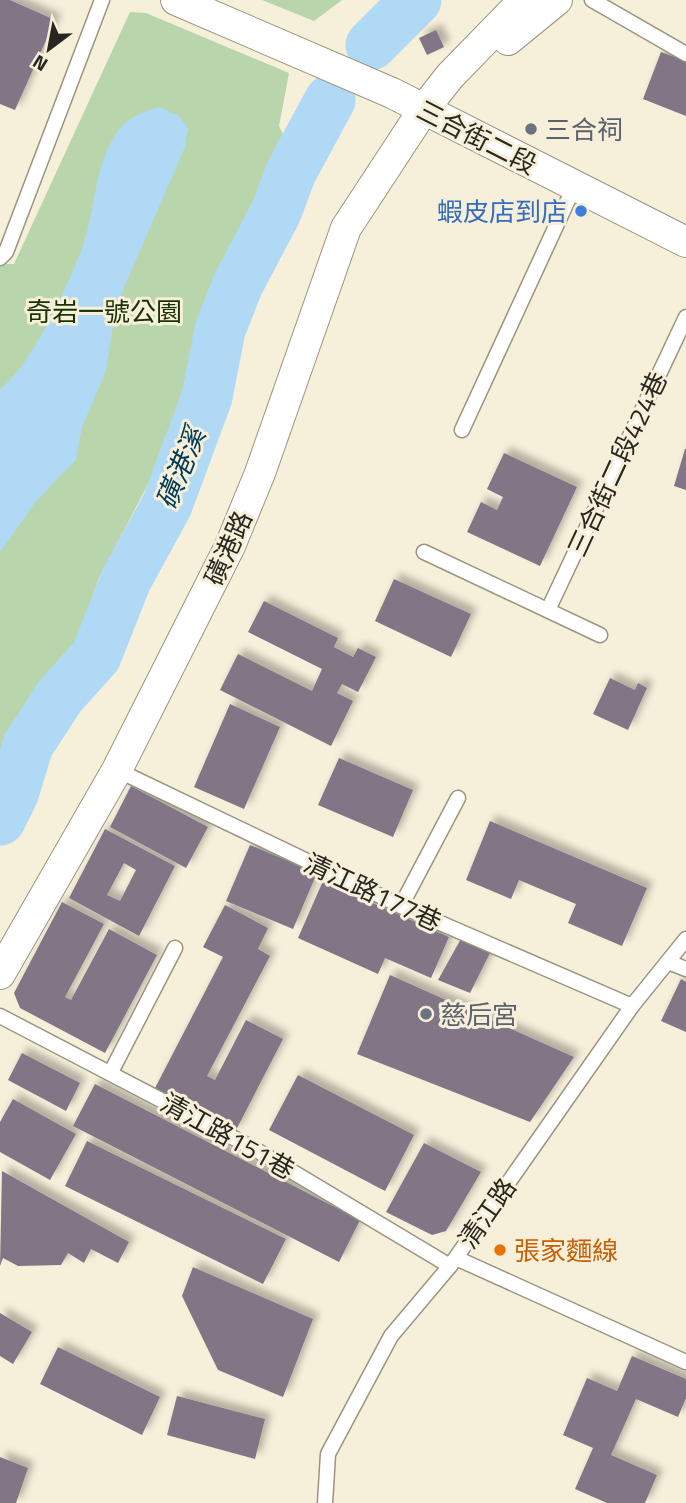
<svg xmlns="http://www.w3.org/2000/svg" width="686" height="1503" font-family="'Titillium Web','Noto Sans TC',sans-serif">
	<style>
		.green { fill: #b9d5ab }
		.water { fill: #b0d9f6 }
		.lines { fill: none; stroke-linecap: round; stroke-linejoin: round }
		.river { stroke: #b0d9f6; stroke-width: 51 }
		.building { fill: #807686; fill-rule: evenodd; filter: url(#shadow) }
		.lane-casing { stroke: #9b9481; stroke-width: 17 }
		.street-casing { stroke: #9b9481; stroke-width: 32 }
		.lane { stroke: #fff; stroke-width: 14 }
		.street { stroke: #fff; stroke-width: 30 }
		.worship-dot { fill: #6b7280; stroke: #f6efda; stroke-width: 2.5 }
		.shop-dot { fill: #3f7fe0; stroke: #f6efda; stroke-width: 2.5 }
		.food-dot { fill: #e8710a; stroke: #f6efda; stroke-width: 2.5 }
		.labels { text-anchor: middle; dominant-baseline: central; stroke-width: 6; stroke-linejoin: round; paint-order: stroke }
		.worship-label { font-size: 26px; fill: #5b616d; stroke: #f6efda; text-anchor: start }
		.street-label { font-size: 26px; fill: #28261e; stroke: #f6efda }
		.shop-label { font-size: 26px; fill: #366cbe; stroke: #f6efda; text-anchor: end }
		.park-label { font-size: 26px; fill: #173204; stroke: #f6efda }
		.food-label { font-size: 26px; fill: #c56008; stroke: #f6efda; text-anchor: start }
		.water-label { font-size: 28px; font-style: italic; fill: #003a59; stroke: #f6efda }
	</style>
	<defs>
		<filter id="shadow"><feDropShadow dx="6" dy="-6" stdDeviation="3.5" flood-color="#0004"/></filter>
	</defs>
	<rect width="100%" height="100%" fill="#f6efda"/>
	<!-- green -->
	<g class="green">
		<path d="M262 0H342L314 21Z"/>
		<path d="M130 12 146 13 289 73 279 126 286 140 268 177 260 205 224 273 212 302 189 393 168 446 99 578 74 648 47 688 27 710 14 734 0 780V264H14Z"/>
	</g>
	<!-- water -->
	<path class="water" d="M160 107 179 116 188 128 185 147 116 306 106 371 82 427 76 460 37 500 0 552V389C32 366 71 280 84 242 97 203 94 159 122 126 132 115 147 111 160 107Z"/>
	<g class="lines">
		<!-- river -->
		<g class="river">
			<path d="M371 45 416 0"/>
			<path d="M0 820 13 794 28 745 60 696 96 656 126 580 167 505 207 397 220 330 238 284 276 212 291 172 330 100"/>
		</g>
	</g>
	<!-- building -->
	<g class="building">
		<path d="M0 0H10L55 20 15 110 0 104Z"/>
		<path d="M436 30 444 47 427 55 419 38Z"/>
		<path d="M661 52 686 61V116L643 99Z"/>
		<path d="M685 449H686V490L674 486Z"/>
		<path d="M504 453 577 487 540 566 467 532 481 502 497 510 503 497 487 489Z"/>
		<path d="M394 579 471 614 451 657 375 621Z"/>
		<path d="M264 601 338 638 334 647 353 657 358 648 376 657 358 692 342 684 337 693 353 701 331 746 220 690 238 654 312 691 322 669 248 632Z"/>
		<path d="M610 678 635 690 638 683 647 688 628 730 593 714Z"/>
		<path d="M230 704 280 727 244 809 194 787Z"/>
		<path d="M339 758 413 790 393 837 318 805Z"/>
		<path d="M131 786 208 827 186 868 110 827Z"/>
		<path d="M490 821 647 888 622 946 568 923 576 904 519 880 511 899 466 880Z"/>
		<path d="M105 829 175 866 139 936 69 898ZM124 863 136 870 120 901 107 895Z"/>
		<path d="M250 845 317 873 293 929 226 901Z"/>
		<path d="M323 881 449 937 431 978 385 958 378 974 298 938Z"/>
		<path d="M62 902 104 924 65 997 71 1000 109 929 157 955 105 1053 20 1008 14 993Z"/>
		<path d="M225 905 268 928 258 949 270 956 207 1076 215 1080 246 1020 283 1039 235 1132 154 1090 223 957 203 947Z"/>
		<path d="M462 937 491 951 470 993 438 980Z"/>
		<path d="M390 975 574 1057 530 1122 357 1054Z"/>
		<path d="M681 979 686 982V1032L661 1021Z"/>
		<path d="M22 1053 80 1083 66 1111 8 1080Z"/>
		<path d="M298 1075 414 1135 385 1191 269 1130Z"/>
		<path d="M95 1084 360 1220 339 1262 73 1126Z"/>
		<path d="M13 1099 76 1134 50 1180 0 1152V1122Z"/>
		<path d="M87 1141 286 1239 263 1284 65 1186Z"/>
		<path d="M424 1143 481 1172 446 1231 432 1235 386 1212Z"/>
		<path d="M2 1171 129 1242 118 1263 91 1249 84 1263 68 1253 61 1265 18 1266 3 1258 0 1266Z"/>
		<path d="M193 1267 313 1319 283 1397 218 1370 182 1296Z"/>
		<path d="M0 1313 32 1332 13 1364 0 1356Z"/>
		<path d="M58 1347 160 1397 142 1435 40 1384Z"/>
		<path d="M632 1356 686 1379V1398L678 1417 636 1399 611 1455 657 1475 645 1503H607L575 1489 593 1448 563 1435 587 1378 617 1391Z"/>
		<path d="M177 1396 265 1419 255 1459 167 1435Z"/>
		<path d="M0 1457 28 1468 16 1503H0Z"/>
	</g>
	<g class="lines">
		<!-- lane casing -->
		<g class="lane-casing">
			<g id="lane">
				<path d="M592 0 686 54"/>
				<path d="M0 258 6 252 102 0"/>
				<path d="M462 430 574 187"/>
				<path d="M424 552 600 635"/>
				<path d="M548 610 686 317"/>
				<path d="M117 770 401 906 632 1006"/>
				<path d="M401 906 458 798"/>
				<path d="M668 962 686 969"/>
				<path d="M0 1016 253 1148 450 1266"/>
				<path d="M111 1072 175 948"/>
				<path d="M456 1258 686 1362"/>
				<path d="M325 1503 328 1454 391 1336 450 1266 632 1006 686 939"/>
			</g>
		</g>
		<!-- street casing -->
		<g class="street-casing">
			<g id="street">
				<path d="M176 0 392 93 686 242"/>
				<path d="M508 40 557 0"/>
				<path d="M0 974 117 770 230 546 260 473 346 228 424 109 450 76 524 0"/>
			</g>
		</g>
		<!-- lane -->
		<use href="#lane" class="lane"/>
		<!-- street -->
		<use href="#street" class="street"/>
	</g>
	<!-- markers -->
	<g class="worship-dot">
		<circle cx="531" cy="129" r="7"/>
		<circle cx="426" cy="1014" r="7"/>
	</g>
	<circle class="shop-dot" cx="581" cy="211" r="7"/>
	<circle class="food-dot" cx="500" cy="1250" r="7"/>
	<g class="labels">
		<!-- worship labels -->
		<g class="worship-label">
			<text x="545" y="129">三合祠</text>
			<text x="440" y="1014">慈后宮</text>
		</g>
		<!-- street labels -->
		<g class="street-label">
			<text transform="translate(477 137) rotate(27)">三合街二段</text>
			<text transform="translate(617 464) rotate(-65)">三合街二段424巷</text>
			<text transform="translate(228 548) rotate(-66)">磺港路</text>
			<text transform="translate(373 892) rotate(25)">清江路177巷</text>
			<text transform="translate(228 1136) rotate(29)">清江路151巷</text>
			<text transform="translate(487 1213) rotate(-55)">清江路</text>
		</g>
		<!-- shop labels -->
		<g class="shop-label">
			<text x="567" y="211">蝦皮店到店</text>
		</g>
		<!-- park labels -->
		<g class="park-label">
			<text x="104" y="311">奇岩一號公園</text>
		</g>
		<!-- food labels -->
		<g class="food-label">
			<text x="514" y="1250">張家麵線</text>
		</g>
		<!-- water labels -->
		<g class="water-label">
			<text transform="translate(180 468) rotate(-68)">磺港溪</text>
		</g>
	</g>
	<!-- north arrow -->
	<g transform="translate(49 49) rotate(212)" stroke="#f6efda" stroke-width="5" paint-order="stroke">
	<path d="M0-5L12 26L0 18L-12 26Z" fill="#28261e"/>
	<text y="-10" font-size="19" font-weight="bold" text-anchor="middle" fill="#28261e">N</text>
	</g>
</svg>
